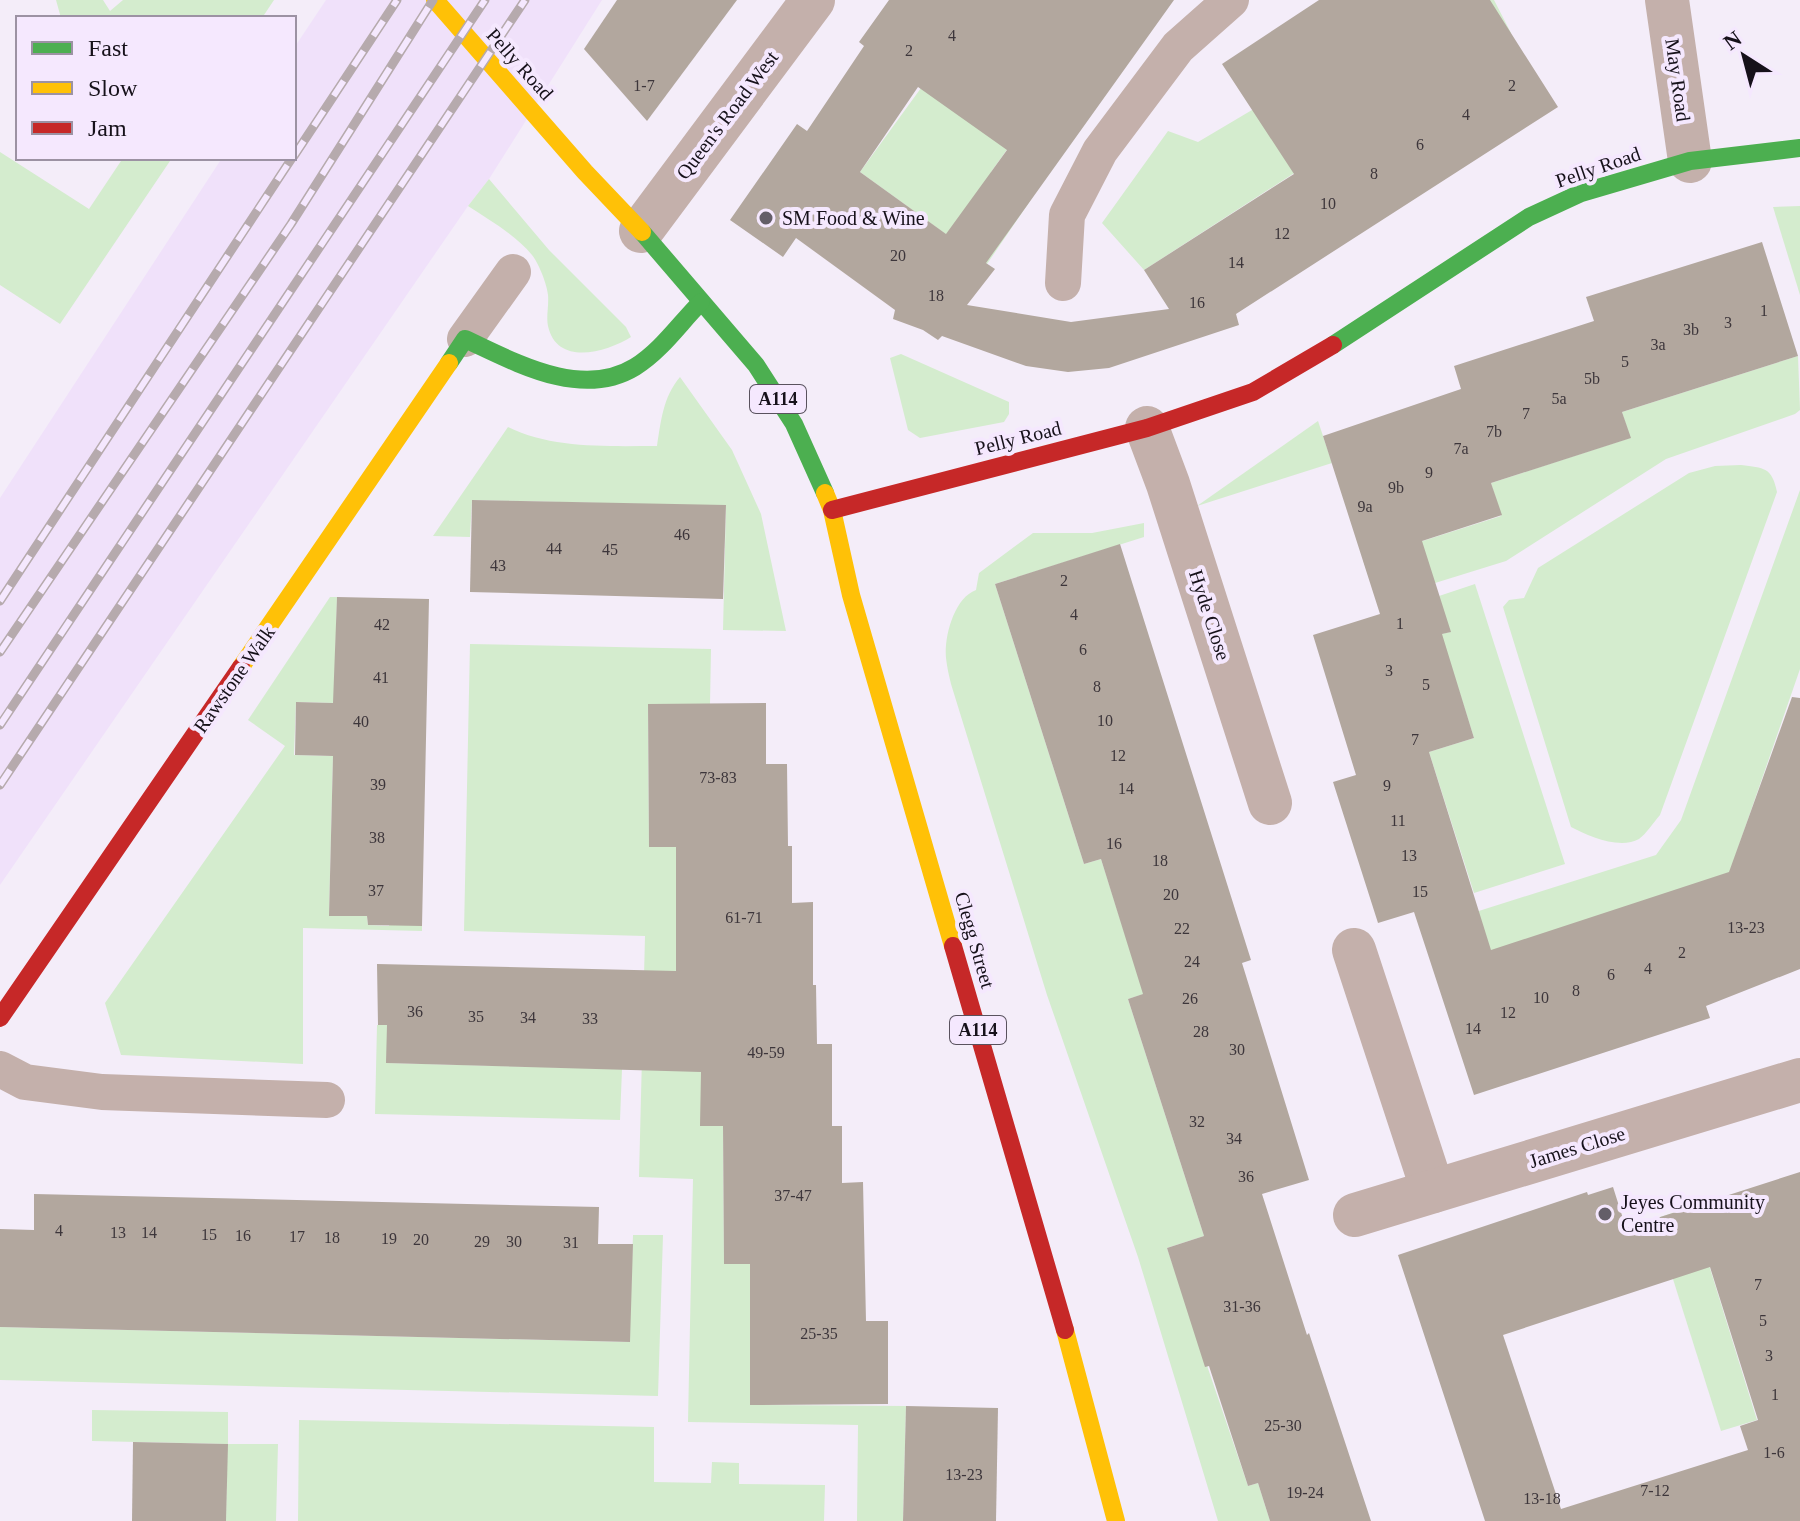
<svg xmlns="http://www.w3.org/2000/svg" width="1800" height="1521" font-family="Georgia,serif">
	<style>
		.built { fill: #f0e1fa }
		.green { fill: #d4ecce }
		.building { fill: #b2a79e; fill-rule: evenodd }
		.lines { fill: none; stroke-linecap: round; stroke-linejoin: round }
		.lane { stroke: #c4b0ab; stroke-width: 36 }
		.street { stroke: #c4b0ab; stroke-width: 44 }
		.fast { stroke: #4caf50; stroke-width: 18 }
		.slow { stroke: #ffc107; stroke-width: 18 }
		.jam { stroke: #c62828; stroke-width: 18 }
		.rail-casing { stroke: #b6aaad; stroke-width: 9 }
		.rail { stroke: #f5e8fe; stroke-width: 6; stroke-dasharray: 18; stroke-linecap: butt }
		.poi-dot { fill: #645e68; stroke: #f5e8fe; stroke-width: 3 }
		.labels { text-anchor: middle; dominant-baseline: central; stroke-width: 8; stroke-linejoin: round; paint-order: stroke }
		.number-label { font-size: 16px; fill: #3d363b }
		.shield { fill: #f5e8fe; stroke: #59525e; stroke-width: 2 }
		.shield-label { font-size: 18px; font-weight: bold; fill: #16111a }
		.street-label { font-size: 20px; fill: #16111a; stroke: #f5e8fe }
		.poi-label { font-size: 20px; fill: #16111a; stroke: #f5e8fe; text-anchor: start }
	</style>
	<rect width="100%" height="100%" fill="#f4edf9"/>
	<!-- built -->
	<path class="built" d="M326 0H602L489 179 468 206 0 885V498L222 158H294V48Z"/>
	<!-- green -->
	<g class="green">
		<path d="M56 0H103L110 11 123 0H274L262 18H61Z"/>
		<path d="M1114 0 991 172 1030 201 987 264 860 172 921 88Z"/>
		<path d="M1418 0H1494L1511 33 1144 270 1102 223 1168 131 1198 142 1252 110Z"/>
		<path d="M0 152 89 209 123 158H172L60 324 0 285Z"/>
		<path d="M489 179 549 250 626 327 631 337C607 352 557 367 548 326 546 317 549 305 548 295 547 284 539 264 532 255 516 235 489 220 468 206Z"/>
		<path d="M1800 206V295L1773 207Z"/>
		<path d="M901 354 1009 402V414L1004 422 920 438 908 430 890 358Z"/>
		<path d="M1798 356 1800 410 1795 414 1666 459 1506 561 1377 601 1363 560 1501 516 1491 483 1630 438 1622 412Z"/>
		<path d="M680 377 732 450 761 514 786 631 723 630 726 506 472 500 470 537 433 536 508 427C552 449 609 446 657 446 661 421 663 397 680 377Z"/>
		<path d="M1318 421 1332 463 1197 506Z"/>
		<path d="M1741 465C1764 468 1772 467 1777 492L1660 815C1654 822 1646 834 1639 839 1620 850 1588 836 1571 827L1503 607 1509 600 1524 598 1538 568 1689 473 1715 466Z"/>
		<path d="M1800 490V669L1729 874 1434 970 1422 929 1656 855 1681 820Z"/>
		<path d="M1144 523V537L995 584 1084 864 1101 859 1144 994 1128 999 1204 1236 1167 1248 1248 1486 1258 1483 1270 1521H1218L1138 1257 1047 995 951 684C949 676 947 667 946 658 944 637 954 598 976 590L979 573 1033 533H1092Z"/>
		<path d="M1475 584 1565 864 1474 893 1429 752 1474 738 1441 634 1450 632 1439 596Z"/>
		<path d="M330 597H337L334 703 296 702 294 755 333 756 329 915 367 916 368 925 389 926 390 917 422 918V931L303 928V1064L121 1055 105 1003 285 746 248 720Z"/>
		<path d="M470 644 711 649 710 704 648 705 649 846 676 847V985L701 986V1125L723 1126 724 1263 750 1264V1405L906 1406 903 1521H857L858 1425 688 1422 693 1179 639 1177 645 936 464 931Z"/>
		<path d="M377 1025H387V1063L622 1069 620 1120 375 1114Z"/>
		<path d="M1691 1207 1757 1420 1721 1431 1654 1219Z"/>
		<path d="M633 1235H663L658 1396 0 1380V1327L629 1342Z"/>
		<path d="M92 1410 228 1412V1444H278L276 1521H226L227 1444 92 1441Z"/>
		<path d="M299 1420 654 1427V1482L711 1483 712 1462 739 1463V1484L825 1485 824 1521H298Z"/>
	</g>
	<!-- building -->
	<g class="building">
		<path d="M617 0H737L647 121 584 49Z"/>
		<path d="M889 0H1174L986 263 995 269 967 305 1071 322 1169 309 1144 270 1294 174 1222 64 1319 0H1490L1558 107 1236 314 1239 325 1109 368 1068 372 1026 366 942 336 938 340 923 330 893 319 895 310 796 238 783 257 730 220 797 124 807 131 864 46 859 42ZM918 87 1007 150 946 234 860 172Z"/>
		<path d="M1762 242 1798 356 1622 412 1631 438 1491 483 1502 515 1422 541 1451 632 1442 634 1474 738 1429 752 1491 950 1729 872 1792 697 1800 698V969L1706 1006 1710 1018 1474 1095 1414 912 1378 923 1333 782 1356 775 1313 635 1380 614 1323 436 1461 389 1454 366 1594 321 1586 297Z"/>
		<path d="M472 500 726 505 723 599 470 592Z"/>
		<path d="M1120 544 1251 960 1242 963 1309 1180 1262 1194 1307 1335 1309 1333 1371 1521H1270L1258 1483 1248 1486 1209 1366 1205 1367 1167 1248 1204 1236 1128 999 1143 994 1101 859 1084 864 995 584Z"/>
		<path d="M337 597 429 599 422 926 368 925 367 916H329L333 756 295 755 296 702 333 703Z"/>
		<path d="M766 703V764H787L788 846H792V903L813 902V985H816L817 1044H832V1126H842V1183L863 1182 866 1321H888V1404L750 1405V1264H724L723 1126H700L701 1072 386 1063 387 1025H378L377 964 676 971V847H649L648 704Z"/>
		<path d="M1800 1172V1521H1485L1398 1255 1587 1192 1588 1195 1613 1187 1626 1228ZM1710 1267 1758 1420 1740 1426 1748 1450 1561 1509 1503 1335Z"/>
		<path d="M34 1194 599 1207 598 1244H633L630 1342 0 1327V1229L34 1230Z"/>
		<path d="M906 1406 998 1408 996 1521H903Z"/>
		<path d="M133 1442 228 1444 226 1521H132Z"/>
	</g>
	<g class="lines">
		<!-- lane -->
		<g class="lane">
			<path d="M1063 283 1067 215 1100 151 1178 47 1231 0"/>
			<path d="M465 339 513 272"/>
			<path d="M0 1069 25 1082 102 1092 327 1100"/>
		</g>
		<!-- street -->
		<g class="street">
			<path d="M1667 0 1690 161"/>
			<path d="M641 231 813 0"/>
			<path d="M1147 428 1168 484 1270 803"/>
			<path d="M1354 950 1433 1191"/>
			<path d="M1355 1215 1800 1080"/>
		</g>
		<!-- fast -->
		<g class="fast">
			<path d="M642 232 756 365 794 424 825 493"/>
			<path d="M1333 345 1529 217 1581 193 1690 161 1800 148"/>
			<path d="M449 363 465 339C515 362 581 400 635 367 661 351 680 323 701 302"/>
		</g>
		<!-- slow -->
		<g class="slow">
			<path d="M435 0 585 172 642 232"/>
			<path d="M825 493 832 510 851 595 953 946"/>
			<path d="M241 667 449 363"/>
			<path d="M1065 1330 1116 1521"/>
		</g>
		<!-- jam -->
		<g class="jam">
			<path d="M832 510 1147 428 1253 392 1333 345"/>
			<path d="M953 946 1065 1330"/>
			<path d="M0 1018 241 667"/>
		</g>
		<!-- rail casing -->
		<g class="rail-casing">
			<g id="rail">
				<path d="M294 156 397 0"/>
				<path d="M0 601 292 158"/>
				<path d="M0 652 291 224 433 0"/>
				<path d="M0 725 485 0"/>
				<path d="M0 785 525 0"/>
			</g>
		</g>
		<!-- rail -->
		<use href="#rail" class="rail"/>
	</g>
	<!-- markers -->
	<g class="poi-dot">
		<circle cx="766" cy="218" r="8"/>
		<circle cx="1605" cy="1214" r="8"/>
	</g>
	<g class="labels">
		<!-- number labels -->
		<g class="number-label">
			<text x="952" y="35">4</text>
			<text x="909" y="50">2</text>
			<text x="644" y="85">1-7</text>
			<text x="1512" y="85">2</text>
			<text x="1466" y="114">4</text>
			<text x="1420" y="144">6</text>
			<text x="1374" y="173">8</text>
			<text x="1328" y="203">10</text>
			<text x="1282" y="233">12</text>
			<text x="898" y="255">20</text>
			<text x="1236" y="262">14</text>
			<text x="936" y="295">18</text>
			<text x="1197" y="302">16</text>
			<text x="1764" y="310">1</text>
			<text x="1728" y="322">3</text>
			<text x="1691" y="329">3b</text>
			<text x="1658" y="344">3a</text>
			<text x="1625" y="361">5</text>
			<text x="1592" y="378">5b</text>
			<text x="1559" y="398">5a</text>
			<text x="1526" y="413">7</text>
			<text x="1494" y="431">7b</text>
			<text x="1461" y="448">7a</text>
			<text x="1429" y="472">9</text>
			<text x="1396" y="487">9b</text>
			<text x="1365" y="506">9a</text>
			<text x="682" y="534">46</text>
			<text x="554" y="548">44</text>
			<text x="610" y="549">45</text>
			<text x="498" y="565">43</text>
			<text x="1064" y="580">2</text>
			<text x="1074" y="614">4</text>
			<text x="1400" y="623">1</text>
			<text x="382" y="624">42</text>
			<text x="1083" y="649">6</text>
			<text x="1389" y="670">3</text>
			<text x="381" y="677">41</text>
			<text x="1426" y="684">5</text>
			<text x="1097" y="686">8</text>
			<text x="1105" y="720">10</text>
			<text x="361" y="721">40</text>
			<text x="1415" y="739">7</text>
			<text x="1118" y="755">12</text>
			<text x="718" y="777">73-83</text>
			<text x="378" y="784">39</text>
			<text x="1387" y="785">9</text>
			<text x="1126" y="788">14</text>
			<text x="1398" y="820">11</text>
			<text x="377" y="837">38</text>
			<text x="1114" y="843">16</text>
			<text x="1409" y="855">13</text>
			<text x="1160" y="860">18</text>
			<text x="376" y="890">37</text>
			<text x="1420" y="891">15</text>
			<text x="1171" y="894">20</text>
			<text x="744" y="917">61-71</text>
			<text x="1746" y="927">13-23</text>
			<text x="1182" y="928">22</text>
			<text x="1682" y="952">2</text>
			<text x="1192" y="961">24</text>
			<text x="1648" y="968">4</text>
			<text x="1611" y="974">6</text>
			<text x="1576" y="990">8</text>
			<text x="1541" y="997">10</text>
			<text x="1190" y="998">26</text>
			<text x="415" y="1011">36</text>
			<text x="1508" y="1012">12</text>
			<text x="476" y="1016">35</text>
			<text x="528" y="1017">34</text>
			<text x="590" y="1018">33</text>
			<text x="1473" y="1028">14</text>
			<text x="1201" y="1031">28</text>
			<text x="1237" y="1049">30</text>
			<text x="766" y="1052">49-59</text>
			<text x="1197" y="1121">32</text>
			<text x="1234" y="1138">34</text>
			<text x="1246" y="1176">36</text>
			<text x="793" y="1195">37-47</text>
			<text x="59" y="1230">4</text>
			<text x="118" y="1232">13</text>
			<text x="149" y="1232">14</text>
			<text x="209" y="1234">15</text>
			<text x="243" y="1235">16</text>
			<text x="297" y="1236">17</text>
			<text x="332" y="1237">18</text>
			<text x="389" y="1238">19</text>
			<text x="421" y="1239">20</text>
			<text x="482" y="1241">29</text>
			<text x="514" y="1241">30</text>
			<text x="571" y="1242">31</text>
			<text x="1758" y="1284">7</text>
			<text x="1242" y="1306">31-36</text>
			<text x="1763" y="1320">5</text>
			<text x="819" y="1333">25-35</text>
			<text x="1769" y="1355">3</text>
			<text x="1775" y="1394">1</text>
			<text x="1283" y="1425">25-30</text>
			<text x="1774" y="1452">1-6</text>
			<text x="964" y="1474">13-23</text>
			<text x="1655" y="1490">7-12</text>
			<text x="1305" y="1492">19-24</text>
			<text x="1542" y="1498">13-18</text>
		</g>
		<!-- shield labels -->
		<g class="shield">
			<rect x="750" y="385" width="56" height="28" rx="6"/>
			<rect x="950" y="1016" width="56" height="28" rx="6"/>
		</g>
		<g class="shield-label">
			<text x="778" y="399">A114</text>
			<text x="978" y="1030">A114</text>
		</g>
		<!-- street labels -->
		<g class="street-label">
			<text transform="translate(520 64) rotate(48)">Pelly Road</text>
			<text transform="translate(1678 80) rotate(82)">May Road</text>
			<text transform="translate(727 115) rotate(-53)">Queen's Road West</text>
			<text transform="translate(1598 167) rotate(-19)">Pelly Road</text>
			<text transform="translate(1018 438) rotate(-14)">Pelly Road</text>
			<text transform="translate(1210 615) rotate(72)">Hyde Close</text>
			<text transform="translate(234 679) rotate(-55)">Rawstone Walk</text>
			<text transform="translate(975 940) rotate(74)">Clegg Street</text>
			<text transform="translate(1577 1147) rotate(-17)">James Close</text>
		</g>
		<!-- poi labels -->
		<g class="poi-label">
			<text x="782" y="218">SM Food &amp; Wine</text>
			<text x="1621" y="1202">Jeyes Community<tspan x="1621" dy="23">Centre</tspan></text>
		</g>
	</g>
	<!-- legend -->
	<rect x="16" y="16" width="280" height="144" fill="#f5e8fe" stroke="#9c92a3" stroke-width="2"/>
	<rect x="32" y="42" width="40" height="12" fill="#4caf50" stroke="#9c92a3" stroke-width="2"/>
	<text x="88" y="56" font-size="24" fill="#16111a">Fast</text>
	<rect x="32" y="82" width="40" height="12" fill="#ffc107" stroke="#9c92a3" stroke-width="2"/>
	<text x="88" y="96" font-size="24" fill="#16111a">Slow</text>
	<rect x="32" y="122" width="40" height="12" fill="#c62828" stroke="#9c92a3" stroke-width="2"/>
	<text x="88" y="136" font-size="24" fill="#16111a">Jam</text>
	<!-- north arrow -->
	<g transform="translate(1744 56) rotate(324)" stroke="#f5e8fe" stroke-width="6" paint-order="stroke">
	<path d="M0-6L14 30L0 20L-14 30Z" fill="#16111a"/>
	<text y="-12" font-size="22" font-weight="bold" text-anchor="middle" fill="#16111a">N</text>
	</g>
</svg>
